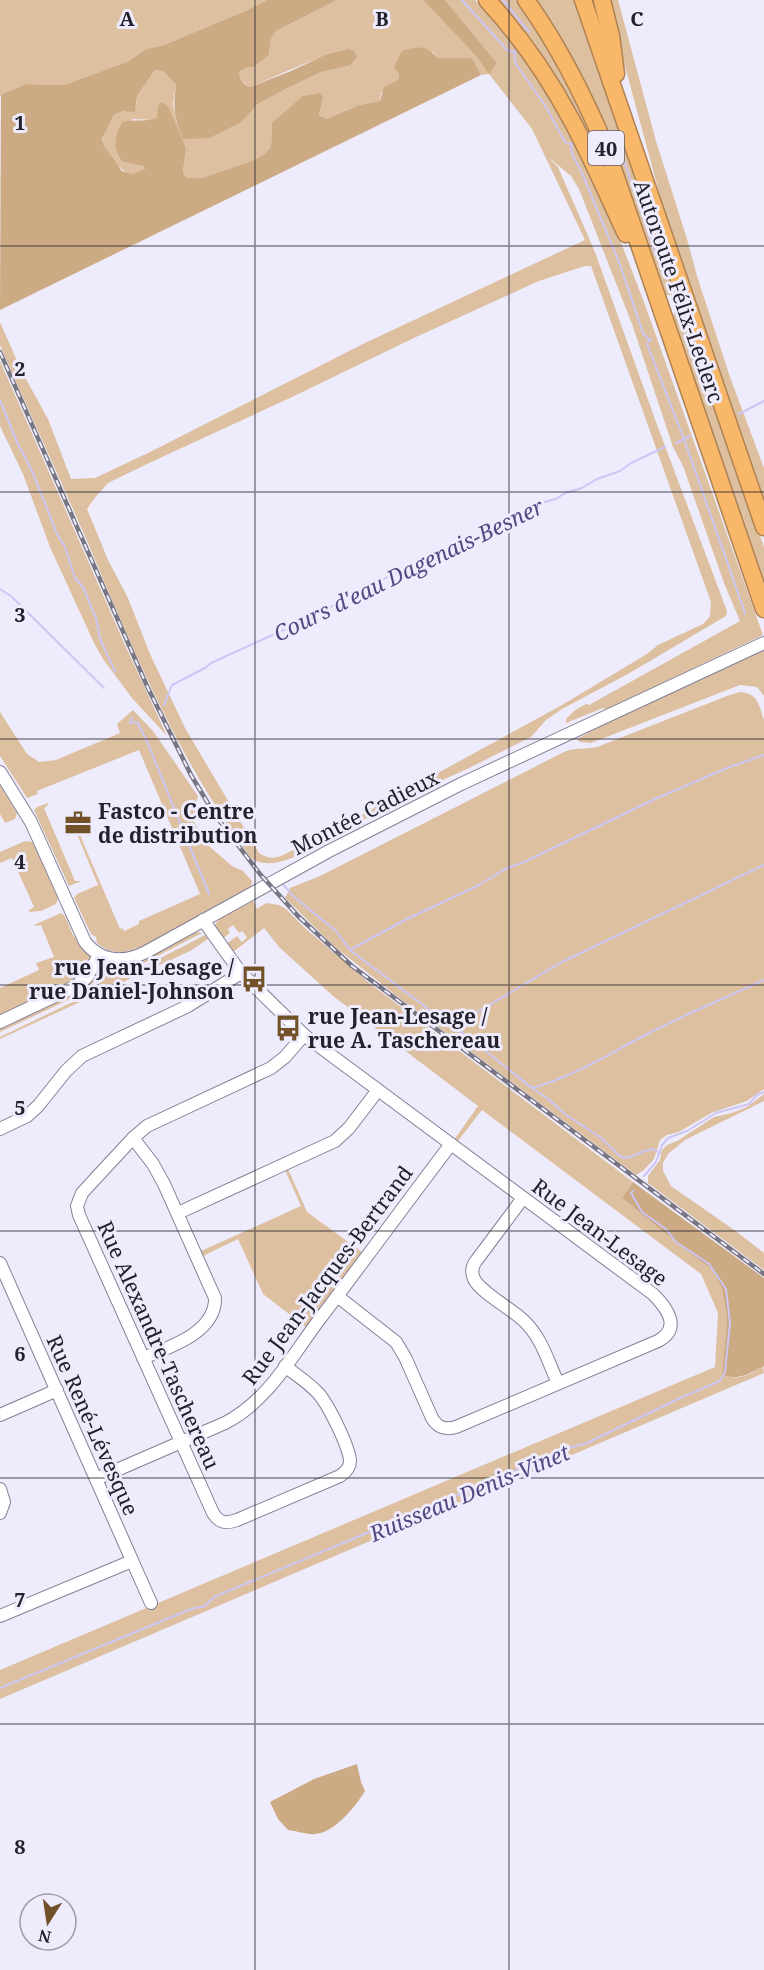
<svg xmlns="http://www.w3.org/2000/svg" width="764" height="1970" font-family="'Noto Serif',serif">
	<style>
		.green { fill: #ddc0a0; fill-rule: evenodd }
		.forest { fill: #ccaa83 }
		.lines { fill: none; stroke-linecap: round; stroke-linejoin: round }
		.stream { stroke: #cdc5f4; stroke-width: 2 }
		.minor-casing { stroke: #837f97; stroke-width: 14 }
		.highway-casing { stroke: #ae8253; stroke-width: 19 }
		.minor { stroke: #fff; stroke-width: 12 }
		.highway { stroke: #f9b769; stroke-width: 16 }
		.rail-casing { stroke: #787682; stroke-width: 4.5 }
		.rail { stroke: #eeecfc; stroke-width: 2; stroke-dasharray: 7; stroke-linecap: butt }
		.grid { fill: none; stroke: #23212b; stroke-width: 1.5; stroke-opacity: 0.55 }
		.labels { text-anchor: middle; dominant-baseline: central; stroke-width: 6; stroke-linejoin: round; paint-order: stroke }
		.shield { fill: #eeecfc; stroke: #605e6a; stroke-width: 1.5 }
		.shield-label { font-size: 20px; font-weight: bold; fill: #23212b }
		.street-label { font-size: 21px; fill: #23212b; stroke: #eeecfc }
		.poi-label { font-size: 21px; font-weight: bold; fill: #23212b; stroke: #eeecfc; text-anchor: start }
		.water-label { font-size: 22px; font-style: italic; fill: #554883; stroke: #eeecfc }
		.grid-label { font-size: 20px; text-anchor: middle; font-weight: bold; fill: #23212b; stroke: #eeecfc; stroke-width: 6; stroke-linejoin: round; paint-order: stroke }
	</style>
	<rect width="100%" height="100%" fill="#eeecfc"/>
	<!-- green -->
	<g class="green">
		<path d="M0 0H267L245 11 164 45 146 49 129 61 64 85 26 84 0 96Z"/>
		<path d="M337 0H423L476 56 489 73 497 63 445 0H475L487 10 514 42 576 139 615 227 644 302 763 635 606 710 603 708 566 723V719L575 710 586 704 589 705 740 621 724 583 683 466 673 447 632 324 579 189 571 176 548 157 558 167 595 252 656 422 727 611 726 616 628 674 562 709 546 720 531 737 467 769 403 798 304 853C288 860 266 869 251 858 180 762 136 657 90 548 61 480 29 413 0 345V322L21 370 48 419 71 479 95 478 150 452 365 343 585 240 532 129 489 74 481 75 472 58H438L433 52 399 74 398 81 381 93 380 101 359 105 327 119 319 115 323 98 272 123 271 147 264 154 254 160 202 178H187L183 172 186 147 159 111 157 118 153 120 133 119C121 136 109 143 122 162L143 166 145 169C141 171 136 174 132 174 121 173 100 148 103 138 105 130 111 122 114 115L136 107 137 96 155 70 164 72 176 85 173 104 177 123 200 138H210L242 122 258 104 282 91 321 72 349 66 347 49C313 58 282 74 250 87L239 79V72L247 67H254L269 55 271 39 276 31ZM585 266H591L711 602 710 616 703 624 658 645 647 654 562 705 330 832 281 856C272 859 267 858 259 853L185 728 150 654 128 598 108 560 87 509 94 499 108 483 147 464 290 398 416 337 539 281Z"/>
		<path d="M495 0H516C551 52 581 104 602 163Z"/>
		<path d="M533 0H577L674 288 672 295H665Z"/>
		<path d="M607 0H618L656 141 687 239 697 276 730 377 764 468V505L662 203Z"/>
		<path d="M674 312 679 316 694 344 764 547V593L673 321Z"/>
		<path d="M0 361 125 645 167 736 132 698 103 659 94 643 50 547 23 474 0 426Z"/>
		<path d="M764 647V696L757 687 740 685 591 743 580 742 577 739 621 715Z"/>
		<path d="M740 692C758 693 759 705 764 720V1089L747 1101 711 1113 679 1132 667 1135 660 1140 654 1159 644 1170 636 1175 402 1000 335 947 285 898 290 888 320 876 564 752C574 747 585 750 597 747L727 696Z"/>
		<path d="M133 710 153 731 198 796 193 819 200 835 210 847 232 866 243 871 252 881 251 887 139 949 137 948C122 954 110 954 97 943L96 937 91 934 74 898 77 894 98 885 75 829 77 828 120 929 122 928 124 931 139 924V921L200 894 139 750 37 791 38 794 27 798 0 756V712L27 754 39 762 56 760 120 733 117 724Z"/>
		<path d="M0 785 17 813 15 819 5 823 0 814Z"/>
		<path d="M48 803V805L44 808 75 881H82L69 886 34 810 37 807Z"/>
		<path d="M25 841 33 842 58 899 56 904 41 911 29 912V910L34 907 12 858 0 863V852Z"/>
		<path d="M253 900 257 909 266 903 279 905 286 909 306 929 368 982 633 1182 622 1198 688 1252 713 1269 722 1289 727 1318 722 1375C739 1381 749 1375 763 1366L764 1373 0 1699V1670L715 1367 718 1313 701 1274 482 1110 457 1142 454 1140 478 1106 333 996 279 947 264 928 232 953 231 947 229 948 226 944 237 936 242 942 247 937 242 931 239 933 233 925 228 929 230 933 222 939C219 935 215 931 215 926 215 918 245 904 253 900Z"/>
		<path d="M61 913 65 916 73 935 90 957C90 966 83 975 77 980L0 1016V988L39 970 36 963 54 957 41 925 36 926 34 925Z"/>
		<path d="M198 932 202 933 144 963 129 968 106 970 105 964C147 970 162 941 198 932Z"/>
		<path d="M205 935 208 939 190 951 0 1039V1037L83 997 92 991 107 974 129 971 143 967Z"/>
		<path d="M103 964 104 970 85 992 0 1032V1029L85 989Z"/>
		<path d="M764 1094V1101L685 1140 668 1154 663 1163V1171L671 1186 737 1232 764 1253V1270L648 1183V1176L660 1160 662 1150 667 1145 677 1141 714 1117 732 1113 747 1107Z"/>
		<path d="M288 1169 307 1212 362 1252 306 1327 263 1294 238 1239 203 1256 201 1251 301 1206 285 1170Z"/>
	</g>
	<!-- forest -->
	<g class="forest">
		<path d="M267 0H337L276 31 271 39 269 55 254 67H247L239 72C239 80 242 83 250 87L291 71 325 55 347 49 354 51 357 58 349 66 321 72 282 91 258 104 242 122 210 138 183 139C174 117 173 108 176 85L164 72 155 70 137 96 135 112 124 111 114 115 102 139 104 146 122 171 133 174 145 169 143 166 122 162C112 147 115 137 122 122 133 119 147 122 157 118L158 106 161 102 168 106 186 148 183 172 187 178H202L254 160 264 154 271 147 272 123 303 96 320 93 323 98 319 115 327 119 359 105 380 101 384 87 398 80 399 74 394 67 402 51C419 46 425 45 438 58H472L481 75 0 310 1 95 26 84 64 85 129 61 146 49 164 45 245 11Z"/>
		<path d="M423 0H445L497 63 489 74 476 56Z"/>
		<path d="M633 1182 764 1278V1366C749 1373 741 1381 722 1375L727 1318 722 1289 713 1270 688 1252 622 1198Z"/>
		<path d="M357 1764 361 1782 365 1791C356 1806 335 1832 316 1834 308 1835 297 1831 288 1830L278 1819 270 1802 314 1779Z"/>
	</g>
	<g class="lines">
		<!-- stream -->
		<g class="stream">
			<path d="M462 0 507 50 513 52 516 50 514 56 516 64 546 107 565 142 568 144 573 143 571 147 572 154 582 173 619 262 643 333 648 339H651L647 344 684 439 745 613"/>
			<path d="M503 0 529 32"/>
			<path d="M616 137 656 256"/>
			<path d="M0 400 17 442 33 473 57 534 65 547 75 578 83 587 96 618 100 639 115 671"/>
			<path d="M739 414 764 401"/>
			<path d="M676 443 690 436"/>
			<path d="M0 589 11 596 104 688"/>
			<path d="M164 705 172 685 205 668 211 663 301 622 316 612 329 608 351 594 362 592 389 576 400 573 414 564H420L444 552H448L459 543 480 536 485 530 498 526 508 518 529 512 537 504 556 499 565 493 582 488 597 479 620 471 631 463 665 447"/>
			<path d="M132 717 130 723 137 722 146 739 209 894"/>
			<path d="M764 755 727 768 655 799 524 862 505 869 479 885 403 921 350 950 456 1030 476 1013 560 963 764 865"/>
			<path d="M282 883 294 897 336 931 350 950"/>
			<path d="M456 1030 463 1033 532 1088 547 1098 565 1114 600 1137 621 1157 627 1158 645 1151 653 1149 660 1153"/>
			<path d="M532 1088C573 1077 609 1054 645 1035 684 1015 725 998 764 980"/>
			<path d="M644 1176 656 1162 662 1145 668 1138 687 1131 716 1113 749 1104 757 1095 764 1092"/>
			<path d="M0 1688 191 1609 205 1606 214 1597 367 1533C380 1532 384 1527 395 1522 405 1517 415 1515 424 1509L482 1485 561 1450 587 1443 678 1399 720 1381 725 1372 730 1323 726 1289 709 1264 676 1242 666 1229 642 1212 631 1193 633 1191"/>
		</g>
		<!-- minor casing -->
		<g class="minor-casing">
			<g id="minor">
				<path d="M0 772 31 822 85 942C102 963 124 963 146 952L329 851 461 784 764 643"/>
				<path d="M203 920 241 973 304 1035 653 1294C667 1308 682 1328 658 1341L456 1427C445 1430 438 1428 432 1418L405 1357 396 1342 337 1296"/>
				<path d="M0 1022 76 986 87 977 99 955"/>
				<path d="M0 1129 27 1116 38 1106 66 1071 82 1056 188 1006 241 973"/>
				<path d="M133 1138 153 1164 164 1184 215 1298C216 1333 169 1347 143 1358"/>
				<path d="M523 1198 476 1261C472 1266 471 1272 474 1279 480 1292 512 1309 524 1321 542 1338 548 1362 558 1383"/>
				<path d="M178 1213 335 1141 349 1128 378 1090"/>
				<path d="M0 1263 151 1603"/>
				<path d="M285 1366C296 1375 309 1383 318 1393 328 1404 349 1446 350 1461 350 1468 346 1472 340 1476L237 1520C226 1524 219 1523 213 1513L79 1215 77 1206 82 1193 133 1138 147 1126 271 1068 285 1057 304 1035"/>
				<path d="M0 1415 57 1390"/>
				<path d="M96 1479 225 1423C268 1401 291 1357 319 1320 364 1261 407 1202 451 1144"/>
				<path d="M0 1489 4 1502 0 1513"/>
				<path d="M0 1616 132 1561"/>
			</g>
		</g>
		<!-- highway casing -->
		<g class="highway-casing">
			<g id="highway">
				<path d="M487 0C520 36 549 78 572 121 592 158 608 196 626 234"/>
				<path d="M526 0C559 46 584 96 606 148L764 609"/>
				<path d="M583 0 764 527"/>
				<path d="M602 0 611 36 616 74"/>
			</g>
		</g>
		<!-- minor -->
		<use href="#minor" class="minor"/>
		<!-- highway -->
		<use href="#highway" class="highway"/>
		<!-- rail casing -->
		<g class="rail-casing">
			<path id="rail" d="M0 352 147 686 191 775 215 815 260 874 298 916 352 966 764 1274"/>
		</g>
		<!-- rail -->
		<use href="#rail" class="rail"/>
	</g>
	<!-- grid -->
	<path class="grid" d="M255 0V1970M509 0V1970M0 246H764M0 492H764M0 739H764M0 985H764M0 1231H764M0 1478H764M0 1724H764"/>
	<!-- icons -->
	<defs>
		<g id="office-bare" transform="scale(2.07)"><path d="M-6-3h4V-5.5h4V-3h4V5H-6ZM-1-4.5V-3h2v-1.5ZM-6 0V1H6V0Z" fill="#735128" stroke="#eeecfc" stroke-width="2.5" paint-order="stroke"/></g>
		<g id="bus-bare" transform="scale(2.07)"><path d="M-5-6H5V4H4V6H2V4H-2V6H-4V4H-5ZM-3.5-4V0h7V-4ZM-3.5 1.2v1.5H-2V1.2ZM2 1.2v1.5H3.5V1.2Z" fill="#735128" stroke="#eeecfc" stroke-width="2.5" paint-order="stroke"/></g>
	</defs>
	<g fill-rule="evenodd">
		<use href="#office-bare" x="78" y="823"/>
		<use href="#bus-bare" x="254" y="979"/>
		<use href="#bus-bare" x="288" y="1028"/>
	</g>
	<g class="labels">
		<!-- shield labels -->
		<rect class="shield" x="588" y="131" width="36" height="34" rx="4.5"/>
		<g class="shield-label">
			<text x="606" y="148">40</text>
		</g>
		<!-- street labels -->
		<g class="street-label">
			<text transform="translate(679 291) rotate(71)">Autoroute Félix-Leclerc</text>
			<text transform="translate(365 812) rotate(-27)">Montée Cadieux</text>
			<text transform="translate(600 1232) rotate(37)">Rue Jean-Lesage</text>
			<text transform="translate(327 1275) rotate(-53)">Rue Jean-Jacques-Bertrand</text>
			<text transform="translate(159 1345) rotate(66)">Rue Alexandre-Taschereau</text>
			<text transform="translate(93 1425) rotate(66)">Rue René-Lévesque</text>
		</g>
		<!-- poi labels -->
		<g class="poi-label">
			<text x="98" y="811">Fastco - Centre<tspan x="98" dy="24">de distribution</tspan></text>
			<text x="234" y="967" text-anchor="end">rue Jean-Lesage /<tspan x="234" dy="24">rue Daniel-Johnson</tspan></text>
			<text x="308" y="1016">rue Jean-Lesage /<tspan x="308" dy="24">rue A. Taschereau</tspan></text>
		</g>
		<!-- water labels -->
		<g class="water-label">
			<text transform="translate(408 569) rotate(-26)">Cours d'eau Dagenais-Besner</text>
			<text transform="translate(469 1492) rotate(-23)">Ruisseau Denis-Vinet</text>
		</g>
	</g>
	<g class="grid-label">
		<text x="127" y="26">A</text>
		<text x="382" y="26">B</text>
		<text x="637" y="26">C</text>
		<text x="20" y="130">1</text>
		<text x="20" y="376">2</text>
		<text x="20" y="622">3</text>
		<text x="20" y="869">4</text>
		<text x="20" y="1115">5</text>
		<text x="20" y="1361">6</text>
		<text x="20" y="1607">7</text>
		<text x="20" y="1854">8</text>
	</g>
	<!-- north arrow -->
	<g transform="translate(48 1922) rotate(192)"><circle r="28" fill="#eeecfc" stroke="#9d9ba8" stroke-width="1.5"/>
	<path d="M0-4.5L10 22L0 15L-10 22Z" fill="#735128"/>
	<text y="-9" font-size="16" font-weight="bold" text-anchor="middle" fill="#23212b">N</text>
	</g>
</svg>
